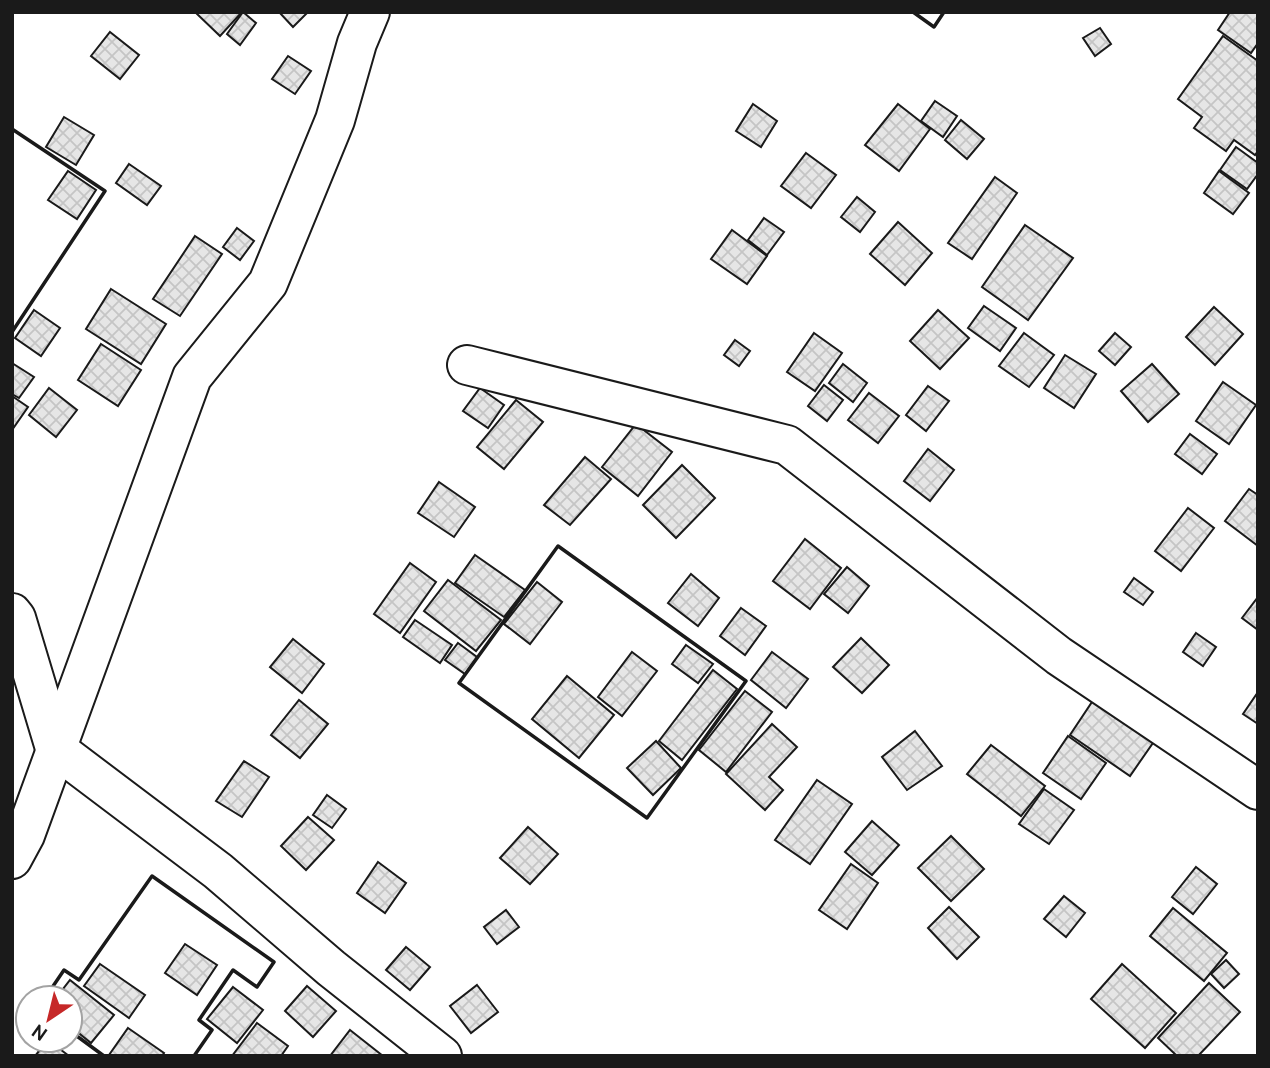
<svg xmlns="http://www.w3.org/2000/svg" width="1270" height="1068" font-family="Cabin,sans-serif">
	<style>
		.building { fill: url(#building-cross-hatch); stroke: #1a1a1a; stroke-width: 2 }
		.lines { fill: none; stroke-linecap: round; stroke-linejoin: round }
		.street-casing { stroke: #1a1a1a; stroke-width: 42 }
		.street { stroke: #fff; stroke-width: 38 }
		.wall { stroke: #1a1a1a; stroke-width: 3.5 }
	</style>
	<defs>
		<pattern id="building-cross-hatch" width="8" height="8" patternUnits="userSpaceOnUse" patternTransform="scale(1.75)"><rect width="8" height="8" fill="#e6e6e6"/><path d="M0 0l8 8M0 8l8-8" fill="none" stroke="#c5c5c5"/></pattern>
	</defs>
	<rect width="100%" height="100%" fill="#fff"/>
	<!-- building -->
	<g class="building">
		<path d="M195 12H242L220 36Z"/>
		<path d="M243 12 256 23 240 45 227 34Z"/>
		<path d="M279 12H308L293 27Z"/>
		<path d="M1230 12H1258V43L1251 53 1218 30Z"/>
		<path d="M1100 28 1111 44 1095 56 1083 38Z"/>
		<path d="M110 32 139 55 120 79 91 56Z"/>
		<path d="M1223 36 1258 61V151L1255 155 1234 140 1226 151 1194 128 1202 117 1178 99Z"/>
		<path d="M288 56 311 71 295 94 272 79Z"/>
		<path d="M935 101 957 116 943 137 921 121Z"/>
		<path d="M753 104 777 121 761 147 736 131Z"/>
		<path d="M898 104 930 129 899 171 865 145Z"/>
		<path d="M64 117 94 135 76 165 46 147Z"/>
		<path d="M961 120 984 139 967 159 945 140Z"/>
		<path d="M1236 147 1258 163V174L1247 189 1220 170Z"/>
		<path d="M806 153 836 175 811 208 781 186Z"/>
		<path d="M129 164 161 186 147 205 116 183Z"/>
		<path d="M68 171 96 190 77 219 48 200Z"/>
		<path d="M1219 171 1249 193 1233 214 1204 193Z"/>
		<path d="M995 177 1017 193 972 259 948 243Z"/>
		<path d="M857 197 875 212 860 232 841 217Z"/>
		<path d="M764 218 784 232 767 255 748 240Z"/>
		<path d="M898 222 932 253 905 285 870 254Z"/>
		<path d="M1025 225 1073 258 1028 320 982 287Z"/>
		<path d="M237 228 254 241 240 260 223 247Z"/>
		<path d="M732 230 767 256 747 284 711 259Z"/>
		<path d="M195 236 222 254 180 316 153 299Z"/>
		<path d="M111 289 166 324 141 364 86 329Z"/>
		<path d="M984 306 1016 328 1000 351 968 328Z"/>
		<path d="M1214 307 1243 334 1215 365 1186 337Z"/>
		<path d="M34 310 60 328 41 356 15 338Z"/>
		<path d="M938 310 969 338 940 369 910 341Z"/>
		<path d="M814 333 842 353 815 391 787 372Z"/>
		<path d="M1024 333 1054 355 1029 387 999 366Z"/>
		<path d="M1115 333 1131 347 1115 365 1099 351Z"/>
		<path d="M735 340 750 351 739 366 724 355Z"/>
		<path d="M101 344 141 370 118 406 78 380Z"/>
		<path d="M1065 355 1096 374 1074 408 1044 388Z"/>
		<path d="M12 363 34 377 19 398 12 394Z"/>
		<path d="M843 364 867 383 853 402 829 383Z"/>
		<path d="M1152 364 1179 394 1148 422 1121 391Z"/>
		<path d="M1223 382 1256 405 1229 444 1196 421Z"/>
		<path d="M824 385 843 400 827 421 808 406Z"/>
		<path d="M928 386 949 401 926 431 906 415Z"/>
		<path d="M49 388 77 410 56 437 29 415Z"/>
		<path d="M480 388 504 405 488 428 463 411Z"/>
		<path d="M869 393 899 416 878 443 848 420Z"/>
		<path d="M12 396 28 407 12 430Z"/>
		<path d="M516 400 543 422 504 469 477 447Z"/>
		<path d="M636 424 672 452 638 496 602 467Z"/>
		<path d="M1190 434 1217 454 1202 474 1175 454Z"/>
		<path d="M928 449 954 470 930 501 904 481Z"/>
		<path d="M585 457 611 479 570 525 544 505Z"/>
		<path d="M682 465 715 498 676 538 643 505Z"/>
		<path d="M439 482 475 507 454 537 418 513Z"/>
		<path d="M1249 489 1258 495V546L1225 521Z"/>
		<path d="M1188 508 1214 528 1181 571 1155 551Z"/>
		<path d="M805 539 841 568 810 609 773 581Z"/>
		<path d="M475 555 525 590 504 617 455 583Z"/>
		<path d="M410 563 436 582 400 633 374 614Z"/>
		<path d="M847 567 869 586 848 613 824 594Z"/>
		<path d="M691 574 719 598 698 626 668 603Z"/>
		<path d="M1134 578 1153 592 1143 605 1124 592Z"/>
		<path d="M448 580 501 620 476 651 424 611Z"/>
		<path d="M537 582 562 602 530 644 504 624Z"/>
		<path d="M1258 597V630L1242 618Z"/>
		<path d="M741 608 766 626 745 655 720 636Z"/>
		<path d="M415 620 452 645 440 663 403 637Z"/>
		<path d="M1196 633 1216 647 1203 666 1183 652Z"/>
		<path d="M861 638 889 665 862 693 833 667Z"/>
		<path d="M293 639 324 664 302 693 270 667Z"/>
		<path d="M458 643 477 657 465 674 445 660Z"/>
		<path d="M686 645 713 664 698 683 672 664Z"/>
		<path d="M632 652 657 671 622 716 598 697Z"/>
		<path d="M772 652 808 679 786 708 751 680Z"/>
		<path d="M713 670 737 689 682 760 659 741Z"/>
		<path d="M567 676 614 715 579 758 532 719Z"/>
		<path d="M745 691 772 712 726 772 699 750Z"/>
		<path d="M1258 692V724L1243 714Z"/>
		<path d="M1094 699 1155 740 1130 776 1070 735Z"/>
		<path d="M299 700 328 724 300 758 271 735Z"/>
		<path d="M772 724 797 747 769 777 783 790 765 810 726 774Z"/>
		<path d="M915 731 942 766 907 790 882 757Z"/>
		<path d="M1068 736 1106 763 1081 799 1043 773Z"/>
		<path d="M656 741 681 768 653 795 627 768Z"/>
		<path d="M991 745 1045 786 1021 816 967 774Z"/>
		<path d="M244 761 269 777 242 817 216 801Z"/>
		<path d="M817 780 852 804 810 864 775 840Z"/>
		<path d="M1044 789 1074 810 1049 844 1019 824Z"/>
		<path d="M327 795 346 809 332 828 313 815Z"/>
		<path d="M308 817 334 840 306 870 281 846Z"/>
		<path d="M872 821 899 845 872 875 845 852Z"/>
		<path d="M528 827 558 854 530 884 500 858Z"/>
		<path d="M951 836 984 869 951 901 918 868Z"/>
		<path d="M378 862 406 883 385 913 357 893Z"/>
		<path d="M851 864 878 883 847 929 819 910Z"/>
		<path d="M1196 867 1217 884 1193 914 1172 897Z"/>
		<path d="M1064 896 1085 913 1066 937 1044 919Z"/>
		<path d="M949 907 979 937 957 959 928 928Z"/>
		<path d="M1173 908 1227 953 1204 981 1150 936Z"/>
		<path d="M506 910 519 927 497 944 484 927Z"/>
		<path d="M185 944 217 965 197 995 165 973Z"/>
		<path d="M406 947 430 967 410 990 386 970Z"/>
		<path d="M1226 960 1239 974 1224 988 1211 974Z"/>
		<path d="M100 964 145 995 129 1018 84 986Z"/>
		<path d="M1122 964 1176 1013 1145 1048 1091 999Z"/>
		<path d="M70 980 114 1015 91 1043 70 1026V998H56Z"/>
		<path d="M1209 983 1240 1012 1198 1056H1177L1158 1038Z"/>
		<path d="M477 985 498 1012 471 1033 450 1006Z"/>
		<path d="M307 986 336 1011 313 1037 285 1011Z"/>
		<path d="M233 987 263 1010 237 1043 207 1019Z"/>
		<path d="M257 1023 288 1046 281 1056H232Z"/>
		<path d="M128 1028 164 1053 162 1056 109 1055Z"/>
		<path d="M350 1030 383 1056H330Z"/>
		<path d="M48 1040 69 1056H35Z"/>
	</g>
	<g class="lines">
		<!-- street casing -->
		<g class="street-casing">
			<g id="street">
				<path d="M467 365 787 445 1059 656 1258 790"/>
				<path d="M12 613 16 618 55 748 218 871 331 968 442 1056"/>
				<path d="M12 859 25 835 192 377 268 283 335 120 357 43 370 12"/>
			</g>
		</g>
		<!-- street -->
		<use href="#street" class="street"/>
		<!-- wall -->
		<g class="wall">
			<path d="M913 12 934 27 944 12"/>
			<path d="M12 129 105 191 12 332"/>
			<path d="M558 546 746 681 647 818 459 683Z"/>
			<path d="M45 998 64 970 79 980 152 876 274 962 257 987 233 970 199 1020 212 1030 194 1056"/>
			<path d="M70 1031 104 1056"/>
		</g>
	</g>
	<!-- border -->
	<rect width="1270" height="1068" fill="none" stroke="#1a1a1a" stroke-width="28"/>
	<!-- north arrow -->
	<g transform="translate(49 1019) rotate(215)"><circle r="33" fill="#ffffff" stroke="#a3a3a3" stroke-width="2"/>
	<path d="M0-5L12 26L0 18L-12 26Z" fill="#c62828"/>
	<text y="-10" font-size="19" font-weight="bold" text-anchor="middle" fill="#1a1a1a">N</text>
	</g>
</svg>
